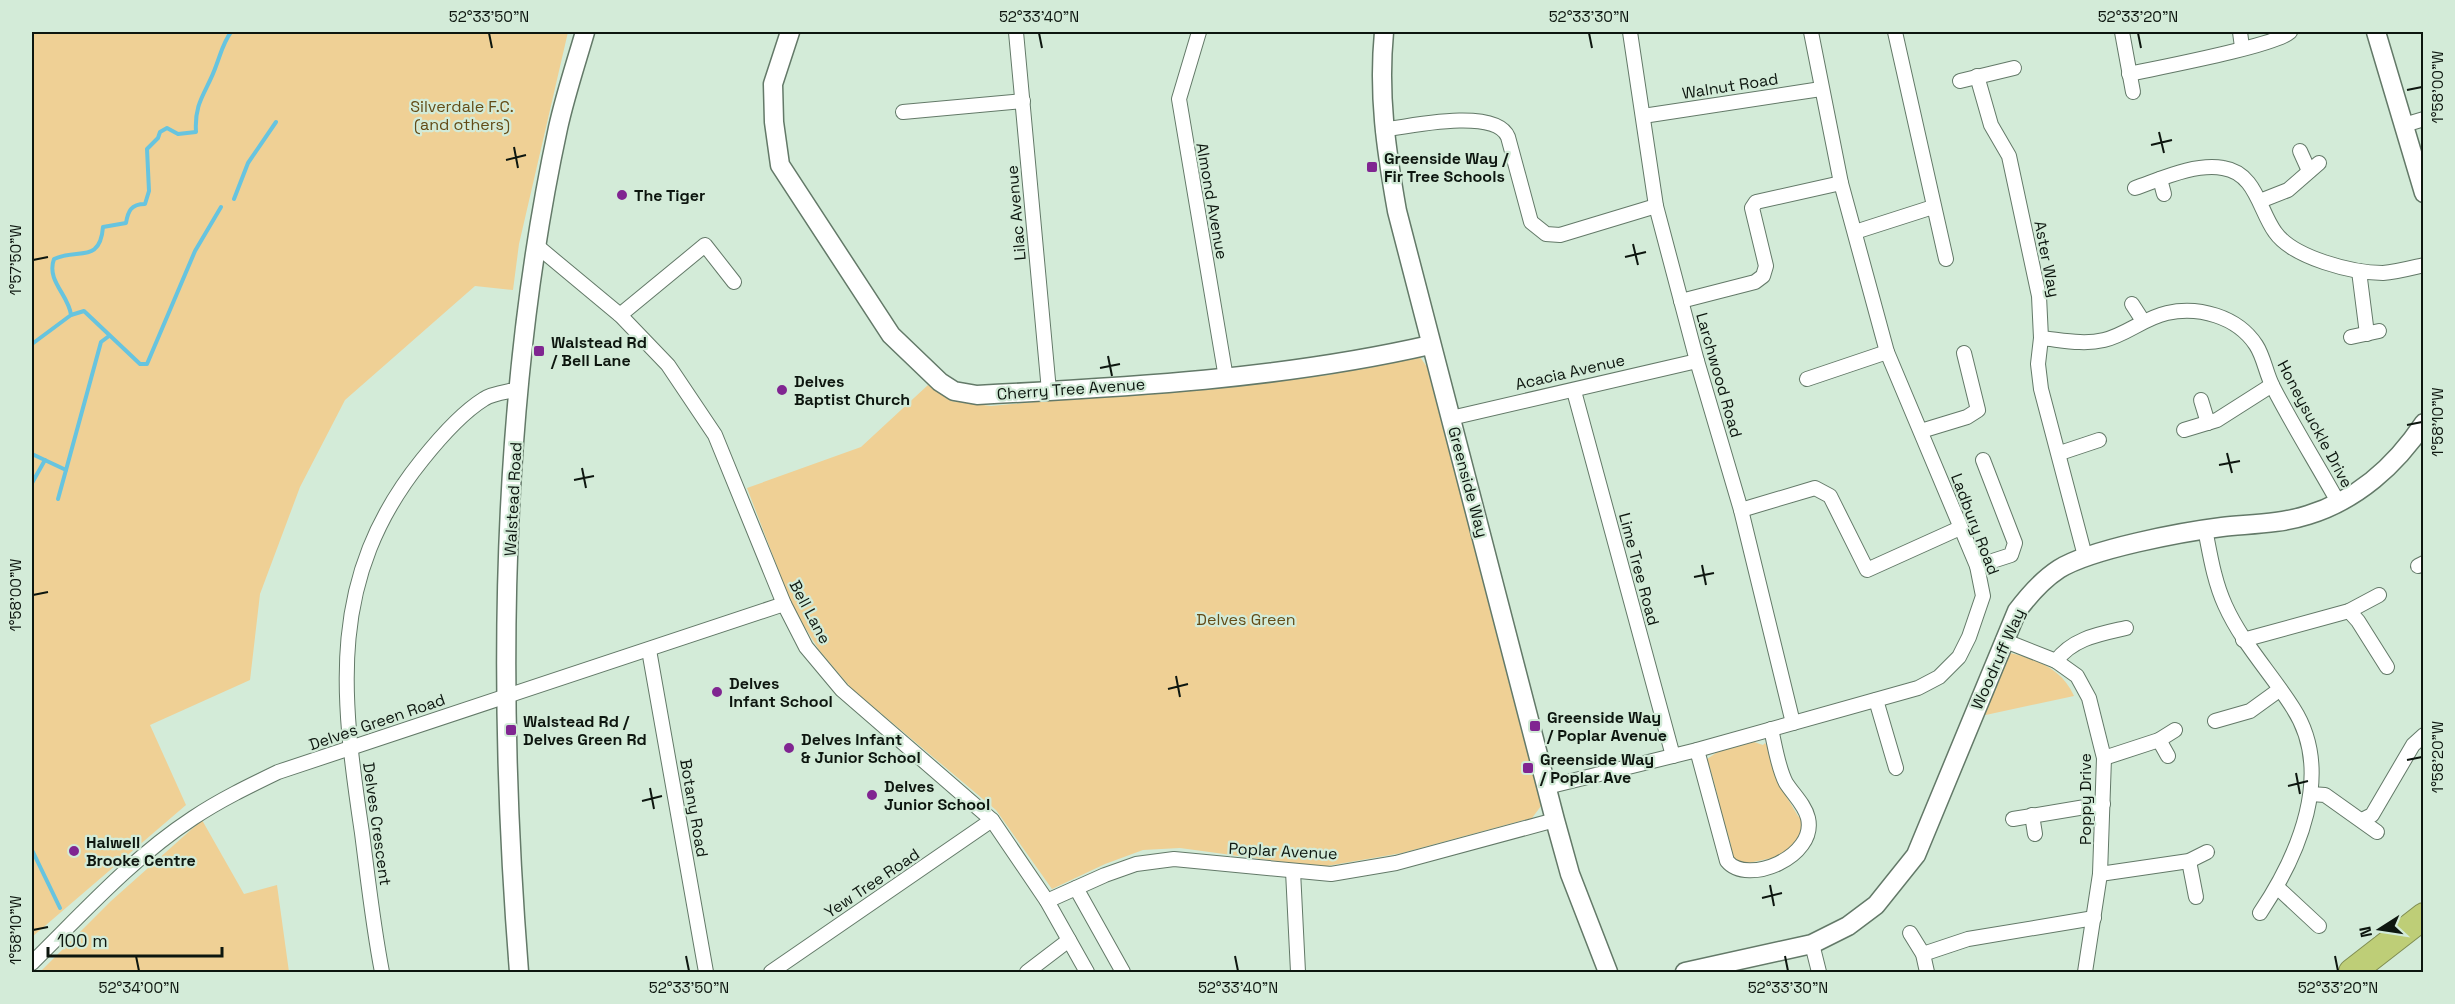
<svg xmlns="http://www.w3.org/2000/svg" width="2455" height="1004" font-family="'Space Grotesk',sans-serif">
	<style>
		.green { fill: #efd095 }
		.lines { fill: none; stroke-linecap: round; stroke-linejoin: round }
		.stream { stroke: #67c4df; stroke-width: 4 }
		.minor-casing { stroke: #637968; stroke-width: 16 }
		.tertiary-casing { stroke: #637968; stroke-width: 21 }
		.motorway-casing { stroke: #808e53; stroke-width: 28 }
		.minor { stroke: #fff; stroke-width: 14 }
		.tertiary { stroke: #fff; stroke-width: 18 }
		.motorway { stroke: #bece77; stroke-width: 26 }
		.ticks { fill: none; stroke: #0d160f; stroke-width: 2 }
		.poi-dot { fill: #802591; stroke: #d3ebd8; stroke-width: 2 }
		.labels { text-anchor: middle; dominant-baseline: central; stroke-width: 4.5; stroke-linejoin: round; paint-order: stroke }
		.street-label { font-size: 16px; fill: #0d160f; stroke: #d3ebd8 }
		.park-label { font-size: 16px; fill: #634b16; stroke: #d3ebd8 }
		.poi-label { font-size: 16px; font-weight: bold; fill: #0d160f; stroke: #d3ebd8; text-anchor: start }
		.neatline { fill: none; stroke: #0d160f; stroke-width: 2 }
		.ticks-label { font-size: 15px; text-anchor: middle; fill: #0d160f }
	</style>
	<rect width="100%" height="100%" fill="#d3ebd8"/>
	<!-- green -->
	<g class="green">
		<path d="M32 32H568L519 244 513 290 475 286 345 400 300 487 260 594 250 680 150 725 186 805 32 937Z"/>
		<path d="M1407 355 1420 357 1427 367 1541 806 1532 818 1402 853 1321 867 1180 848 1143 850 1105 864 1052 889 996 810 851 688 819 650 793 608 747 488 861 447 928 385 951 401 991 406 1329 375Z"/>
		<path d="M2010 653C2038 660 2062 669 2074 696L1981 716 2004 656Z"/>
		<path d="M1754 742 1763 745 1765 743 1773 756 1771 761 1779 784 1798 816 1803 820C1804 841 1792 849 1776 860L1772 858 1739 865 1727 850 1731 845 1724 823 1719 817V801L1710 768 1707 765V759L1719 751Z"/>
		<path d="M202 820 244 894 277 885 289 972H40L111 901Z"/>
	</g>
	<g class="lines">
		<!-- stream -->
		<g class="stream">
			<path d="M234 199 248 163 276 122"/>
			<path d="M71 315 84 311 140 364H147L195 251 221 207"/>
			<path d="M32 344 71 315C69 295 46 281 54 259 78 248 100 264 103 227L126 223C128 211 131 204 145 204L149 191 147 149 158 138 160 132 167 128 178 134 196 132C194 101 207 92 216 66 221 53 223 43 231 32"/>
			<path d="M32 454 66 470 101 342 109 336"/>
			<path d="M32 483 45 460"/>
			<path d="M58 499 66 470"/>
			<path d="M32 850 60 908"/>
		</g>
		<!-- minor casing -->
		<g class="minor-casing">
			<g id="minor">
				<path d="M1016 32 1049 391"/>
				<path d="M1199 32 1179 99 1226 378"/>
				<path d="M1630 32 1656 206 1697 361 1741 510 1793 723"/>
				<path d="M1895 32 1946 259"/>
				<path d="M2122 32 2133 92"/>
				<path d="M2240 32 2242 47"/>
				<path d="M2129 74C2156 68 2275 46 2290 32"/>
				<path d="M1977 76 1991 125 2009 156 2039 296 2041 338 2038 364 2041 389 2085 556"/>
				<path d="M1960 81 2014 68"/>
				<path d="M903 112 1023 101"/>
				<path d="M1643 116 1821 89"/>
				<path d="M2404 125 2424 119"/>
				<path d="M1383 130C1409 126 1496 107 1508 137L1531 222 1546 234 1560 235 1656 206"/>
				<path d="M2300 151 2309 171"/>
				<path d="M2160 179 2164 194"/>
				<path d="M2135 188C2161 179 2195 163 2223 168 2256 173 2259 210 2275 232 2293 258 2353 273 2383 273 2396 272 2411 268 2424 265"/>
				<path d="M2260 201 2288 190 2319 163"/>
				<path d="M1855 232 1933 207"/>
				<path d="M537 246 620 315 668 365 715 435 784 604 806 647 842 690 992 820 1047 901 1087 972"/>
				<path d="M2359 271 2367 334"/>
				<path d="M1681 301 1755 282 1763 276 1766 266 1752 208 1756 202 1841 183"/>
				<path d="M2132 304 2143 321"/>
				<path d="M620 315 705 245 734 282"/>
				<path d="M2351 337 2379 331"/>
				<path d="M2041 338C2062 340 2083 345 2104 340 2126 335 2144 318 2167 313 2198 306 2237 316 2256 345 2264 357 2266 374 2273 387 2293 426 2317 464 2338 502"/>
				<path d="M1807 379 1887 352"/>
				<path d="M1574 391 1673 756"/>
				<path d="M2201 400 2208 423"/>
				<path d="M1451 418 1697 361"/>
				<path d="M2184 430 2217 420 2272 385"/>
				<path d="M1921 431 1967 417 1978 410 1964 353"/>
				<path d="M2060 453 2099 440"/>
				<path d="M1741 510 1815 488 1830 496 1867 570 1960 528"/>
				<path d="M2205 529C2210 554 2214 581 2225 605 2242 643 2271 673 2293 708 2335 773 2298 856 2260 913"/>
				<path d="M1977 566 2011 555 2015 543 1983 460"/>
				<path d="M2418 566 2424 563"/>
				<path d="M2349 611 2358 621 2387 667"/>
				<path d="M2003 640 2056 661 2077 676 2089 698 2104 758 2100 874 2085 972"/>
				<path d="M2243 640 2349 611 2379 595"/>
				<path d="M649 650 706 972"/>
				<path d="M2056 661C2073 638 2100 634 2126 628"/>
				<path d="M1876 700 1896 768"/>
				<path d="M2215 721 2250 711 2279 690"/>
				<path d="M2159 740 2168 756"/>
				<path d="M1697 750 1727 861C1747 886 1817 857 1808 818 1805 805 1793 794 1786 783 1778 768 1775 746 1771 729"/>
				<path d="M2104 758 2159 740 2175 730"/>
				<path d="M1547 787 1697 750 1918 688 1939 677 1959 657 1969 637 1983 596 1977 566 1887 352 1841 183 1811 32"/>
				<path d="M2311 794 2325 795 2377 832"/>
				<path d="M2032 815 2035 834"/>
				<path d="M2013 819 2103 804"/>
				<path d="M2362 820 2372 815 2413 745 2424 735"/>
				<path d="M2189 861 2196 897"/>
				<path d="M1293 871 1298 972"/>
				<path d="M2100 874 2189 861 2207 852"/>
				<path d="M2277 887 2319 926"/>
				<path d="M1076 888 1123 972"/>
				<path d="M1047 901 1105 875 1136 864 1174 859 1331 874 1396 863 1555 820"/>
				<path d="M1910 933 1923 954 1927 972"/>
				<path d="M1812 944 1819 972"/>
				<path d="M1923 954 1968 939 2094 918"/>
				<path d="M32 963C83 913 132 858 193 818 220 800 249 786 278 772L784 604"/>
				<path d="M382 972C373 926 368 879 362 833 341 693 327 578 422 460 438 440 463 412 484 399 493 393 508 392 519 389"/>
				<path d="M771 972 992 820"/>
				<path d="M1027 972 1069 940"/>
			</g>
		</g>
		<!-- tertiary casing -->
		<g class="tertiary-casing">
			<g id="tertiary">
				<path d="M790 32 773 84 774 122 780 165 891 335 940 382 954 391 977 395C1129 387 1281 379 1430 345"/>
				<path d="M1384 32C1378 95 1386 149 1397 211L1555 820 1570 874 1608 972"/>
				<path d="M2376 32 2424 193"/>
				<path d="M519 972C497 695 499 401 558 128 565 96 576 63 585 32"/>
				<path d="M1685 972 1812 944 1848 926 1876 905 1916 855 2017 611C2029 595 2042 580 2059 569 2091 549 2182 532 2222 527 2250 524 2280 524 2308 515 2357 500 2396 465 2424 423"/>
			</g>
		</g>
		<!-- motorway casing -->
		<g class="motorway-casing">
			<path id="motorway" d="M2352 972 2424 916"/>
		</g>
		<!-- minor -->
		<use href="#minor" class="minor"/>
		<!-- tertiary -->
		<use href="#tertiary" class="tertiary"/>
		<!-- motorway -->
		<use href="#motorway" class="motorway"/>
	</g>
	<!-- ticks -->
	<path class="ticks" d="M489 33 492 48M1039 33 1042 48M1589 33 1592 48M2138 33 2141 48M2407 90 2422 87M2159 132 2164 153M2151 145 2172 140M514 147 518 168M506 160 526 155M1633 244 1638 265M1625 257 1646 252M33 260 48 257M1108 356 1112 376M1100 368 1120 364M2407 425 2422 422M2227 453 2232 473M2219 465 2240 461M582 468 586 488M574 480 594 476M1702 565 1706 585M1694 577 1714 573M33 595 48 592M1176 676 1180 697M1168 689 1188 684M2407 760 2422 757M2296 773 2300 794M2288 786 2308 781M650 788 654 809M642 801 662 796M1770 885 1774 906M1762 898 1782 893M33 930 48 927M136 956 139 971M686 956 689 971M1235 956 1238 971M1785 956 1788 971M2335 956 2338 971"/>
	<!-- markers -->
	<g class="poi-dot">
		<rect x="1366" y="161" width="12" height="12" rx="3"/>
		<circle cx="622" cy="195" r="6"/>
		<rect x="533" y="345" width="12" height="12" rx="3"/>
		<circle cx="782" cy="390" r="6"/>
		<circle cx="717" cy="692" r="6"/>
		<rect x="1529" y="720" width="12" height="12" rx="3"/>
		<rect x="505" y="724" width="12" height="12" rx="3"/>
		<circle cx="789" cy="748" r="6"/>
		<rect x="1522" y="762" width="12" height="12" rx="3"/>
		<circle cx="872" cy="795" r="6"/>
		<circle cx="74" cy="851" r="6"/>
	</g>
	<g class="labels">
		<!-- street labels -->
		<g class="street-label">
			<text transform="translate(1730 86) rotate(-9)">Walnut Road</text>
			<text transform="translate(1212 201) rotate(80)">Almond Avenue</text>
			<text transform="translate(1016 213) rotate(-95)">Lilac Avenue</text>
			<text transform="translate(2047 259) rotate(79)">Aster Way</text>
			<text transform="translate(1570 372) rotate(-13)">Acacia Avenue</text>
			<text transform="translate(1719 375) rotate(74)">Larchwood Road</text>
			<text transform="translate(1071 389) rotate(-4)">Cherry Tree Avenue</text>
			<text transform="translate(2315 424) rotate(62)">Honeysuckle Drive</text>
			<text transform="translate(1468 482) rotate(75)">Greenside Way</text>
			<text transform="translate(513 499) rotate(-87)">Walstead Road</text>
			<text transform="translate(1975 524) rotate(69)">Ladbury Road</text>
			<text transform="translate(1639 569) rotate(75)">Lime Tree Road</text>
			<text transform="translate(810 612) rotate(62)">Bell Lane</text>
			<text transform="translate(1998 659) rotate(-66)">Woodruff Way</text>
			<text transform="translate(377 722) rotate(-19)">Delves Green Road</text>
			<text transform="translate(2085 799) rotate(-90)">Poppy Drive</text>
			<text transform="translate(694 808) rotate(80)">Botany Road</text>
			<text transform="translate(377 824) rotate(82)">Delves Crescent</text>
			<text transform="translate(1283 851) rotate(3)">Poplar Avenue</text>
			<text transform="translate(872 883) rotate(-34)">Yew Tree Road</text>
		</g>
		<!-- park labels -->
		<g class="park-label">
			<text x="462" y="106">Silverdale F.C.<tspan x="462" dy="18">(and others)</tspan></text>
			<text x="1246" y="619">Delves Green</text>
		</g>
		<!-- poi labels -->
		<g class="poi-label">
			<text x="1384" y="158">Greenside Way /<tspan x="1384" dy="18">Fir Tree Schools</tspan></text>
			<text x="634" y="195">The Tiger</text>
			<text x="551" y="342">Walstead Rd<tspan x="551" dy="18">/ Bell Lane</tspan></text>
			<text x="794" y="381">Delves<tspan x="794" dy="18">Baptist Church</tspan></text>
			<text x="729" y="683">Delves<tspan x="729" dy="18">Infant School</tspan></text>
			<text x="1547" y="717">Greenside Way<tspan x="1547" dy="18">/ Poplar Avenue</tspan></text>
			<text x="523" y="721">Walstead Rd /<tspan x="523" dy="18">Delves Green Rd</tspan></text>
			<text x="801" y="739">Delves Infant<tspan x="801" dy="18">&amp; Junior School</tspan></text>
			<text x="1540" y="759">Greenside Way<tspan x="1540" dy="18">/ Poplar Ave</tspan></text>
			<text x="884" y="786">Delves<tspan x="884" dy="18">Junior School</tspan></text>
			<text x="86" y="842">Halwell<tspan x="86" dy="18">Brooke Centre</tspan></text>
		</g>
	</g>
	<!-- border -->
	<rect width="2455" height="1004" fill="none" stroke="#d3ebd8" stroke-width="66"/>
	<!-- north arrow -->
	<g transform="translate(2380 929) rotate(258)" stroke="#d3ebd8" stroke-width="4.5" paint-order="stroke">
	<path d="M0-4.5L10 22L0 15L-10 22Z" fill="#0d160f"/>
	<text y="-9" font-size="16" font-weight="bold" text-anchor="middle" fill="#0d160f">N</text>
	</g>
	<!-- scale -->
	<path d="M48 947v9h174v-9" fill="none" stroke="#0d160f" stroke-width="3"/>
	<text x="57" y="947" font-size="18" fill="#0d160f" stroke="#d3ebd8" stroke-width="4.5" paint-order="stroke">100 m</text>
	<rect x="33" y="33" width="2389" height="938" class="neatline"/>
	<g class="ticks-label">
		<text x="489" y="22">52°33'50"N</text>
		<text x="1039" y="22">52°33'40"N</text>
		<text x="1589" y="22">52°33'30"N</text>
		<text x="2138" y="22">52°33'20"N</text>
		<text transform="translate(2438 87) rotate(-90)" y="5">1°58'00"W</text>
		<text transform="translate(16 260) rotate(-90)" y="5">1°57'50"W</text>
		<text transform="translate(2438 422) rotate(-90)" y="5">1°58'10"W</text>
		<text transform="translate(16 595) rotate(-90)" y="5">1°58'00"W</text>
		<text transform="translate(2438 757) rotate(-90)" y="5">1°58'20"W</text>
		<text transform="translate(16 930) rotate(-90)" y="5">1°58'10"W</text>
		<text x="139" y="993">52°34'00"N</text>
		<text x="689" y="993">52°33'50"N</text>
		<text x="1238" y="993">52°33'40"N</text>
		<text x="1788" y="993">52°33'30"N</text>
		<text x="2338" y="993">52°33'20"N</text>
	</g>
</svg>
